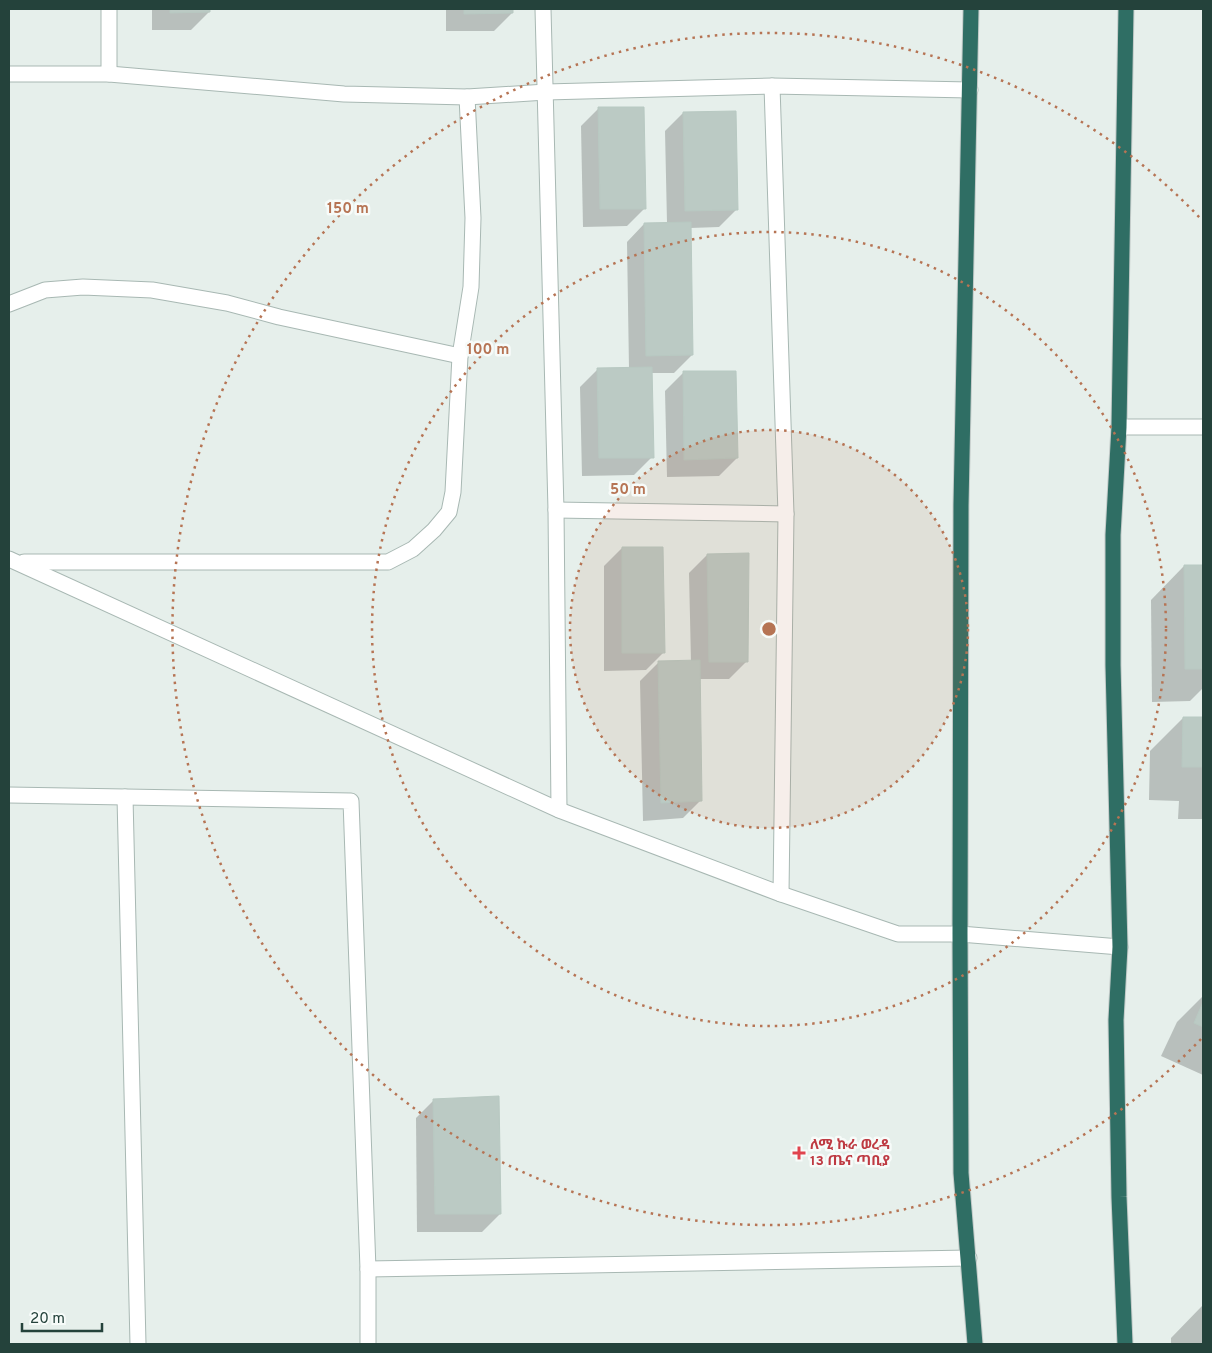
<svg xmlns="http://www.w3.org/2000/svg" width="1212" height="1353" font-family="Overpass,'Noto Sans Ethiopic',sans-serif">
	<style>
		.shadow { fill: #0003 }
		.building { fill: #bbcac4; stroke: #b8c9c2 }
		.lines { fill: none; stroke-linecap: round; stroke-linejoin: round }
		.minor-casing { stroke: #a8b8b3; stroke-width: 17 }
		.highway-casing { stroke: #c2cac8; stroke-width: 17 }
		.minor { stroke: #fff; stroke-width: 15 }
		.highway { stroke: #2f6e64; stroke-width: 15 }
		.ring { fill: none; stroke: #b67454; stroke-width: 2.5; stroke-dasharray: 2.5 5 }
		.health-dot { fill: #e0444e; stroke: #f7fbf9; stroke-width: 2 }
		.labels { text-anchor: middle; dominant-baseline: central; stroke-width: 5; stroke-linejoin: round; paint-order: stroke }
		.health-label { font-size: 14px; font-weight: bold; fill: #be3a42; stroke: #f7fbf9; text-anchor: start }
		.centre { fill: #b67454; stroke: #f7fbf9; stroke-width: 2.5 }
		.ring-label { font-size: 15px; text-anchor: middle; font-weight: bold; fill: #b67454; stroke: #f7fbf9; stroke-width: 5; stroke-linejoin: round; paint-order: stroke }
	</style>
	<rect width="100%" height="100%" fill="#e6efeb"/>
	<!-- shadow -->
	<g class="shadow">
		<path d="M152 9H209V12L191 30H152Z"/>
		<path d="M446 9H512V13L494 31H446Z"/>
		<path d="M599 108 645 208 627 226 583 227 581 126Z"/>
		<path d="M683 113 737 209 719 227 690 228 692 355 674 373H651L652 457 634 475 582 476 580 387 598 369H629L627 242 644 224 667 223 665 131Z"/>
		<path d="M683 373 737 458 719 476 667 477 665 391Z"/>
		<path d="M622 548 664 652 646 670 604 671V566Z"/>
		<path d="M707 555 747 661 729 679H699L701 800 683 818 643 821 640 681 658 663 691 662 689 573Z"/>
		<path d="M1184 566H1203V688L1190 701 1152 702 1151 600Z"/>
		<path d="M1183 718H1203V819H1178L1179 801 1149 800 1150 751Z"/>
		<path d="M1203 996V1075L1161 1056 1177 1022Z"/>
		<path d="M434 1100 500 1214 482 1232H417L416 1118Z"/>
		<path d="M1203 1272V1344H1171V1338L1202 1306V1274Z"/>
	</g>
	<!-- building -->
	<g class="building">
		<path d="M170 9H210V12L170 13Z"/>
		<path d="M464 9H513V13L464 14Z"/>
		<path d="M598 107H644L646 209H600Z"/>
		<path d="M736 111 738 210 685 211 683 112Z"/>
		<path d="M691 222 693 355 646 356 644 223Z"/>
		<path d="M652 367 654 458H599L597 368Z"/>
		<path d="M683 371H736L738 458 684 460Z"/>
		<path d="M622 547H663L665 653H622Z"/>
		<path d="M749 553 748 662H709L707 554Z"/>
		<path d="M1184 565H1203V669H1185Z"/>
		<path d="M700 660 702 801 661 803 658 661Z"/>
		<path d="M1183 717H1203V767H1182Z"/>
		<path d="M1203 1002V1027L1194 1023Z"/>
		<path d="M499 1096 501 1214H435L433 1099Z"/>
	</g>
	<g class="lines">
		<!-- minor casing -->
		<g class="minor-casing">
			<g id="minor">
				<path d="M543 9 556 510 559 810"/>
				<path d="M9 74H109L344 94 467 97 546 92 772 86 970 90"/>
				<path d="M109 74V9"/>
				<path d="M772 86 786 514 781 894"/>
				<path d="M9 304 45 290 83 287 152 290 227 303 279 317 460 356"/>
				<path d="M1119 427H1203"/>
				<path d="M556 510 786 514"/>
				<path d="M9 559 559 810 781 894 898 934H960L1120 947"/>
				<path d="M24 562H388L413 549 434 530 449 512 453 492 460 356 471 287 473 218 467 97"/>
				<path d="M9 795 351 801 368 1269V1344"/>
				<path d="M125 797 138 1344"/>
				<path d="M368 1269 969 1258"/>
			</g>
		</g>
		<!-- highway casing -->
		<g class="highway-casing">
			<g id="highway">
				<path d="M971 9 961 505 960 934 961 1173 975 1344"/>
				<path d="M1125 1344 1119 1197 1116 1020 1120 947 1113 665V535L1119 427 1126 9"/>
			</g>
		</g>
		<!-- minor -->
		<use href="#minor" class="minor"/>
		<!-- highway -->
		<use href="#highway" class="highway"/>
	</g>
	<!-- distance rings -->
	<circle cx="769" cy="629" r="199" fill="#b67454" fill-opacity=".12"/>
	<g class="ring">
		<circle cx="769" cy="629" r="199"/>
		<circle cx="769" cy="629" r="397"/>
		<path d="M1201 1039A596 596 0 1 1 1201 219"/>
	</g>
	<!-- markers -->
	<path class="health-dot" d="M796.5 1145.5h5v5h5v5h-5v5h-5v-5h-5v-5h5z"/>
	<g class="labels">
		<!-- health labels -->
		<g class="health-label">
			<text x="810" y="1145">ለሚ ኩራ ወረዳ<tspan x="810" dy="16">13 ጤና ጣቢያ</tspan></text>
		</g>
	</g>
	<circle cx="769" cy="629" r="8" class="centre"/>
	<g class="ring-label">
		<text x="348" y="213">150 m</text>
		<text x="488" y="354">100 m</text>
		<text x="628" y="494">50 m</text>
	</g>
	<!-- border -->
	<rect width="1212" height="1353" fill="none" stroke="#24423b" stroke-width="20"/>
	<!-- scale -->
	<path d="M22 1323v8h80v-8" fill="none" stroke="#24423b" stroke-width="2.5"/>
	<text x="30" y="1323" font-size="15" fill="#24423b" stroke="#f7fbf9" stroke-width="4" paint-order="stroke">20 m</text>
</svg>
